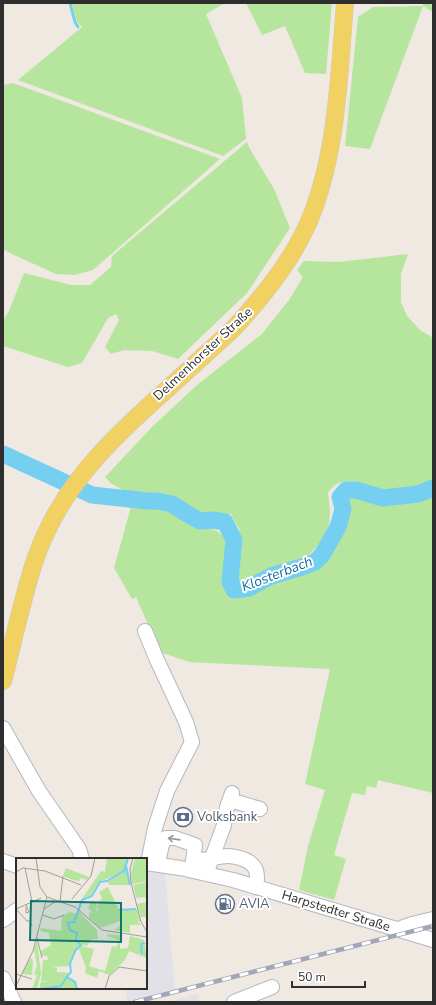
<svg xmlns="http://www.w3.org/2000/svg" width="436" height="1005" font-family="'Nunito Sans',sans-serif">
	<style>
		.industrial { fill: #e3e1e8 }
		.green { fill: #b6e59e }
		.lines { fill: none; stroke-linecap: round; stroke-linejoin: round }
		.stream { stroke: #75cff0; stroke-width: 3 }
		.river { stroke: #75cff0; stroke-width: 17 }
		.minor-casing { stroke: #b4b7c1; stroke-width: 16 }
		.major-casing { stroke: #c9c9c9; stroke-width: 18 }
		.minor { stroke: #fff; stroke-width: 14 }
		.major { stroke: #f2d163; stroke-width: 17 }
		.rail-casing { stroke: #a3a6b8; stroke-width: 4.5 }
		.rail { stroke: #fff; stroke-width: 3; stroke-dasharray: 9; stroke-linecap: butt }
		.oneway { stroke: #969696 }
		.labels { text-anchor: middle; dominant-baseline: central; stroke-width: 4; stroke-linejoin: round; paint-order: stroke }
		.street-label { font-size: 13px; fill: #2e2e2e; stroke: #fff }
		.service-label { font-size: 13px; fill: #4e5e75; stroke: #fff; text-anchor: start }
		.water-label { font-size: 14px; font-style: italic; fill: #0d6fa3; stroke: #fff }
		.inset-river { fill: none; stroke: #75cff0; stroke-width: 2 }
		.inset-road { fill: none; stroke: #a29e99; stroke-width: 1 }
		.view { fill: #0f766e; fill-opacity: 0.15; stroke: #0f766e; stroke-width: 2 }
		.inset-edge { fill: none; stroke: #2e2e2e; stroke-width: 2 }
	</style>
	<rect width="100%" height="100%" fill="#efe9e1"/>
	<!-- industrial -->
	<g class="industrial">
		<path d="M146 871 165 873 175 992 135 1002H127L126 988H146Z"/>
		<path d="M197 994 199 1002H167Z"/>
	</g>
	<!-- green -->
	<g class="green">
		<path d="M72 3H225L206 14 242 98 246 139 223 156 18 80 82 27 77 22Z"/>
		<path d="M246 3H332L326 74 305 73 285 26 262 35Z"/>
		<path d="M424 3H433V12L423 6 370 149 345 146 358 17 373 7 422 6Z"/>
		<path d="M13 83 220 159 93 270 75 275 56 274 12 254 3 249V85Z"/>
		<path d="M247 142 250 149 274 189 290 228 247 293 178 359 152 351 124 350 111 354 105 347 119 320 116 314 108 318 82 363 68 367 3 346V320L9 311 24 273 71 285H90L111 267 112 256Z"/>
		<path d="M408 254 401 274V302L407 316 420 330 433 338V479C420 485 406 490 391 491 374 492 354 475 337 484 334 485 331 489 328 492L330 511 329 525 318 545 310 554 295 562 275 568 242 584 238 580 242 549 239 529 231 514 201 513 175 497 146 492H127L112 484 105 477 152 427 197 385 262 334 289 300 303 277 297 270 304 261 339 262Z"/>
		<path d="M433 491V793L378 780 376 788 367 786 365 795 352 793 334 855 346 859 334 900 299 890 308 846 325 790 305 784 330 669 189 662 160 652 136 597 132 599 114 568 132 503 147 504 164 508 188 522 215 530 225 537 226 558 224 578 228 591 238 595 280 578 311 570 336 540 346 523V509L343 502 349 497 378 502 414 496Z"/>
	</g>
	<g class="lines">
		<!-- stream -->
		<path class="stream" d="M70 3 75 22 78 27"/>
		<!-- river -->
		<path class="river" d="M3 454 92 495 148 501H157L172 504 189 515 200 521 212 520 225 522 234 540 230 582 234 590 249 588 271 576 302 567 315 562 322 555 338 527 343 509 340 497 346 490H356L383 498 418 494 433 488"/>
		<!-- minor casing -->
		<g class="minor-casing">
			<g id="minor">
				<path d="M145 631 157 660 186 722 192 742 167 791 155 828 148 863"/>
				<path d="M3 728 39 791 79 849 82 859"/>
				<path d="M230 800 260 809"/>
				<path d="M194 859C208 862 215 856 228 856 232 856 236 857 240 858 256 863 259 871 256 887"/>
				<path d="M3 861 17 866"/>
				<path d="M146 863 180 868 233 880 433 940"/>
				<path d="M158 864 162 844 166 838H175L195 845 192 868"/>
				<path d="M209 866 224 825 227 807 232 793"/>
				<path d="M3 920 17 910"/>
				<path d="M398 929 412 924 433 919"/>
				<path d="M3 978 14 1002"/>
				<path d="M234 1002 272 987"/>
			</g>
		</g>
		<!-- major casing -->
		<g class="major-casing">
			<path id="major" d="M3 681C9 659 14 636 20 613 27 586 34 558 46 533 72 476 118 433 164 392 187 371 210 350 233 329 262 298 288 266 306 228 337 161 339 76 345 3"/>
		</g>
		<!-- minor -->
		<use href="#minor" class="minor"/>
		<!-- major -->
		<use href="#major" class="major"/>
		<!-- rail casing -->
		<g class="rail-casing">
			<path id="rail" d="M135 1002 433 926"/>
		</g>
		<!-- rail -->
		<use href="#rail" class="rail"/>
	</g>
	<!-- one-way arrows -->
	<defs><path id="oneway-shaft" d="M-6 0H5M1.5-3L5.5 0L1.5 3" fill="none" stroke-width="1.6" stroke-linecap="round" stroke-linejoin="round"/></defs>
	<use class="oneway" href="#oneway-shaft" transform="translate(174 839) rotate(-172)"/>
	<!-- icons -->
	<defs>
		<g id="bank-ring" transform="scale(1)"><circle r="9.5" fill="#fff" stroke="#5c6f8a" stroke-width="1.5"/><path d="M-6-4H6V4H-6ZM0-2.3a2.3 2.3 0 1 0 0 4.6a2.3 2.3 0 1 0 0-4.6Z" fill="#5c6f8a"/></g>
		<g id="fuel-ring" transform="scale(1)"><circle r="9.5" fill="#fff" stroke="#5c6f8a" stroke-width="1.5"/><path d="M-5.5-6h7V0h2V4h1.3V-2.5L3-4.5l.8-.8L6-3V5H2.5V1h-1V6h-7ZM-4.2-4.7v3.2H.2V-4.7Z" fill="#5c6f8a"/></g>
	</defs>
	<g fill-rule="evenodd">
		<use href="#bank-ring" x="183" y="817"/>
		<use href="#fuel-ring" x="225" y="904"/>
	</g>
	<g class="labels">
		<!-- street labels -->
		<g class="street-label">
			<text transform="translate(203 354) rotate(-43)">Delmenhorster Straße</text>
			<text transform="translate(336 911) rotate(17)">Harpstedter Straße</text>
		</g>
		<!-- service labels -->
		<g class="service-label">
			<text x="197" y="817">Volksbank</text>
			<text x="239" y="904">AVIA</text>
		</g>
		<!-- water labels -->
		<g class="water-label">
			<text transform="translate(277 574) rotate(-21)">Klosterbach</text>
		</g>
	</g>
	<!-- overview -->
	<g transform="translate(16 858)">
		<rect width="131" height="131" fill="#efe9e1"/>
		<path d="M91 0H112V4L107 14 83 24 75 37 66 41 85 13 89 14ZM119 0H131V23L116 26 115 16ZM111 9 114 27H93L92 24 107 15ZM50 10 73 19 70 22 65 20 63 23 57 22 47 18ZM131 24V59H125L121 46 131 44 129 39 120 40 117 27ZM92 29 103 52 121 51 124 63 122 64 125 67H114V75L98 72 105 67 104 63 84 70 73 60V54L77 55 72 50 75 43 81 46 80 52 82 54 81 49 86 40 83 34ZM62 53 81 72 82 81H76L71 88 64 86 53 108 37 109 41 110V114L54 115 51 119 59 125 60 131H23L25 124H34L25 123 27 102H32L31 98H26L25 93 35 87 33 75 24 73 25 70 45 73 46 58 54 54 60 56 57 64 51 65 54 72 60 75V81L62 84 61 74 55 72 52 66 59 65ZM92 76 103 77 104 78V91L112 90 114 78 128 82 131 100 113 93 109 102 93 117 83 113 81 120 69 115 70 110 63 91 65 88 78 91 73 108 89 113 96 88 100 89 104 83 91 78ZM21 82 25 115 21 131H16L21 117 18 116 21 108 18 91ZM14 100 17 102 16 117 6 116Z" fill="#b6e59e"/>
		<path class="inset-river" d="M110 8 114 27M103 52 120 51M126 96 125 86 129 85M25 131 45 128 51 119M61 131 59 124 51 119 55 114 54 106 59 93 65 87 60 82 61 75 54 72 52 65 58 64 66 42 76 38 84 24 91 23 108 13 112 0"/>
		<path class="inset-road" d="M20 0 24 29 31 39 59 49 86 72 131 79M117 0 114 11 115 25 125 64 131 74M9 10 16 44M0 14 7 10 29 13 65 27M56 41 75 18 79 0M44 44 47 18M10 47 13 54 10 55V49M0 51 25 40M0 51 11 63H14L16 68M28 51 40 43M27 57 38 61 48 57M21 80 26 100M0 116 16 121M0 128 17 93 31 39M89 131 93 118 103 109 131 113"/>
		<path class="view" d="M15 43 105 45V84L14 82Z"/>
		<rect width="131" height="131" class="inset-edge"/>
	</g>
	<!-- border -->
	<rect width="436" height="1005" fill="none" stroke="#2e2e2e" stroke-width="8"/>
	<!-- scale -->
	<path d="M292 981v6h73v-6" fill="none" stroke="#2e2e2e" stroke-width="2"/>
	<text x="298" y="981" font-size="12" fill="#2e2e2e" stroke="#ffffff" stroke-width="3" paint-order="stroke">50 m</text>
</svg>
